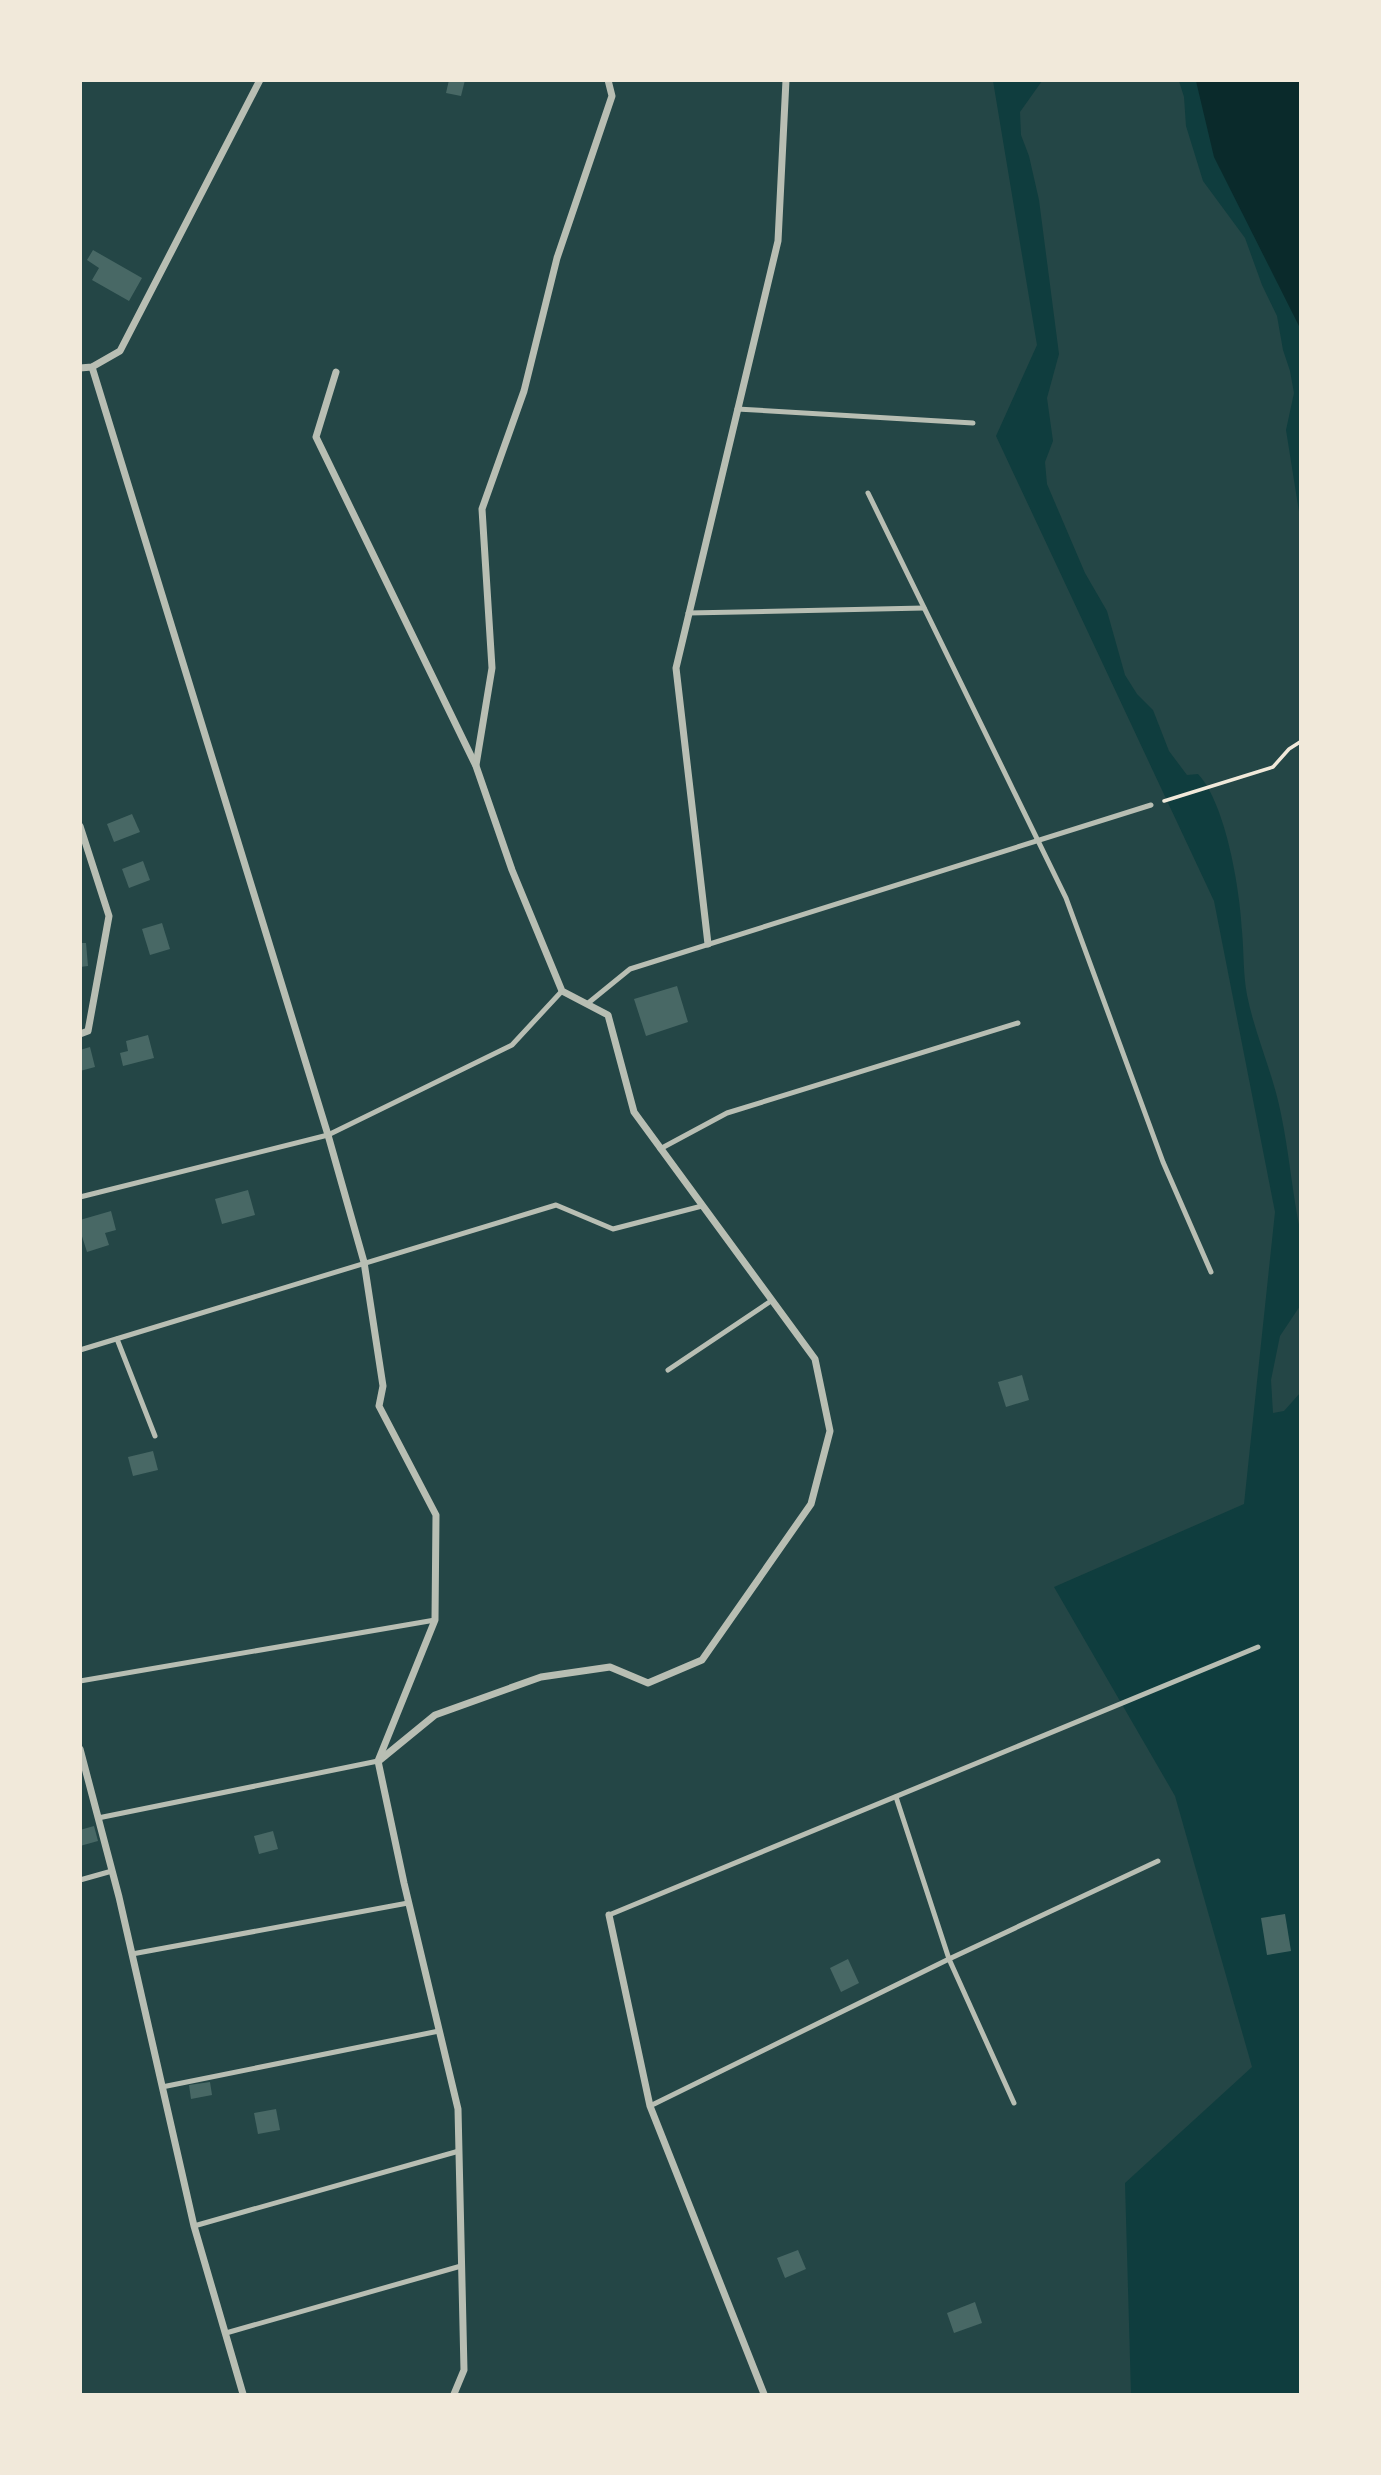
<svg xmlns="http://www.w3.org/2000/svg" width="1381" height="2475" font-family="'DM Sans',sans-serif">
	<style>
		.green { fill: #244646 }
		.water { fill: #0a2a2b }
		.building { fill: #486865 }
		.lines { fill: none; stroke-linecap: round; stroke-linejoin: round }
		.path { stroke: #f1e9da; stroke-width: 3.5 }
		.service { stroke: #b8beb3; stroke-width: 5 }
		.minor { stroke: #b8beb3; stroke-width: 7 }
	</style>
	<rect width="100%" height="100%" fill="#0f3d3e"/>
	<!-- green -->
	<g class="green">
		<path d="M80 81H993L1037 345 996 436 1214 901 1275 1212 1244 1504 1054 1587 1175 1796 1252 2067 1125 2183 1131 2394H81Z"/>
		<path d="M1042 81H1179L1184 97 1186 126 1203 181 1245 238 1262 285 1277 316 1283 350 1290 371 1294 393 1286 430 1300 518V1230C1292 1191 1289 1152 1281 1114 1273 1073 1255 1035 1247 995 1243 974 1244 953 1242 931 1240 890 1226 804 1198 774L1187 775 1169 751 1153 710 1137 694 1125 675 1107 611 1085 573 1047 484 1045 462 1053 441 1047 398 1059 354 1039 200 1029 156 1021 135 1020 112Z"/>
		<path d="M1300 1306V1393L1284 1411 1273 1413 1271 1380 1280 1336Z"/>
	</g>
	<!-- water -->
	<path class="water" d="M1196 81H1300V328L1214 157Z"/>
	<!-- building -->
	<g class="building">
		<path d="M449 80H465L461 96 446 93Z"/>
		<path d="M93 250 142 278 129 301 92 280 99 268 87 260Z"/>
		<path d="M132 814 140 832 114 842 107 824Z"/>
		<path d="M143 861 150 880 129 888 122 869Z"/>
		<path d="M162 923 170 949 150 955 142 929Z"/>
		<path d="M80 943H86L88 966 80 967Z"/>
		<path d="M677 986 688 1022 646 1036 634 999Z"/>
		<path d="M148 1035 154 1058 123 1066 120 1053 128 1051 126 1041Z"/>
		<path d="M90 1047 95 1067 80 1071V1050Z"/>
		<path d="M248 1190 255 1215 222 1224 215 1199Z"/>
		<path d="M111 1211 116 1230 105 1233 109 1245 87 1252 80 1230V1220Z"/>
		<path d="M1022 1375 1029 1400 1006 1407 998 1382Z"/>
		<path d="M153 1451 158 1470 133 1476 128 1457Z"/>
		<path d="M94 1826 98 1841 80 1846V1830Z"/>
		<path d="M273 1831 278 1849 259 1854 254 1836Z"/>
		<path d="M1285 1914 1291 1951 1267 1955 1261 1918Z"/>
		<path d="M848 1959 859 1983 841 1992 830 1968Z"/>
		<path d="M210 2082 212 2095 191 2099 189 2085Z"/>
		<path d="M276 2109 280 2130 258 2134 254 2113Z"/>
		<path d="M798 2250 806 2269 785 2278 777 2258Z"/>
		<path d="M975 2302 982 2323 954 2333 947 2313Z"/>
	</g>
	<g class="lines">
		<!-- path -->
		<path class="path" d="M1164 801 1273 767 1289 749 1300 742"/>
		<!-- service -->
		<g class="service">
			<path d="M737 409 973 423"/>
			<path d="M868 493 1066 898 1163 1162 1211 1272"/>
			<path d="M688 613 924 608"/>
			<path d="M587 1004 630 969 1151 805"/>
			<path d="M660 1149 727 1113 1018 1023"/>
			<path d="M80 1197 328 1135 512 1045 562 991"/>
			<path d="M117 1339 155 1436"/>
			<path d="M80 1350 556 1205 613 1229 702 1206"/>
			<path d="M668 1370 771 1301"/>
			<path d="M80 1681 435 1620"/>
			<path d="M896 1797 949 1959 1014 2103"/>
			<path d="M98 1818 378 1761"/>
			<path d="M80 1880 112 1871"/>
			<path d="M609 1915 1258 1647"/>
			<path d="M132 1954 408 1903"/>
			<path d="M162 2087 439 2031"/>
			<path d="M650 2106 949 1959 1158 1861"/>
			<path d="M194 2226 459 2151"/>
			<path d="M226 2333 461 2266"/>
		</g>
		<!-- minor -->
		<g class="minor">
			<path d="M92 367 328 1135 364 1262 383 1386 379 1406 436 1515 435 1620 378 1761 404 1883 458 2109 464 2370 454 2394"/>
			<path d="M80 368 92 367 120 351 260 80"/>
			<path d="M336 372 316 437 476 766 512 870 562 991 608 1015 634 1112 815 1359 830 1431 811 1504 702 1660 648 1683 610 1667 541 1677 435 1715 380 1760"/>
			<path d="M476 765 492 668 482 509 524 391 557 258 612 96 608 80"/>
			<path d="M80 826 109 916 88 1031 80 1034"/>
			<path d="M708 944 676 668 778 241 786 80"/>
			<path d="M80 1749 119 1897 194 2226 243 2394"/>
			<path d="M609 1915 650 2106 764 2394"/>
		</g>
	</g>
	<!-- border -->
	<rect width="1381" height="2475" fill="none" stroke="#f1e9da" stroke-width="164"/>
</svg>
